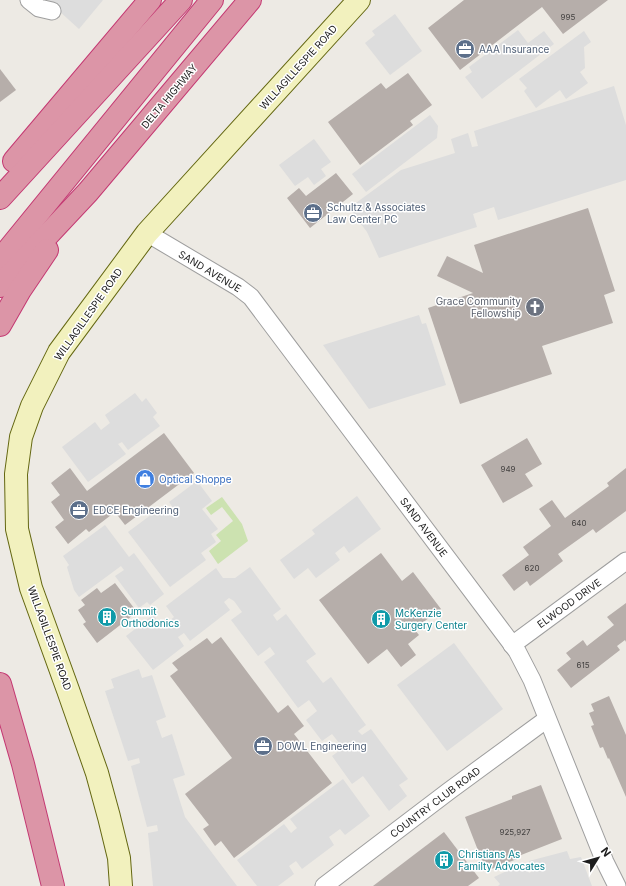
<svg xmlns="http://www.w3.org/2000/svg" width="626" height="886" font-family="Inter,sans-serif">
	<style>
		.grass { fill: #cce2b0 }
		.parking { fill: #ddd }
		.building { fill: #b6aeaa }
		.lines { fill: none; stroke-linecap: round; stroke-linejoin: round }
		.street-casing { stroke: #9e9e9e; stroke-width: 19 }
		.secondary-casing { stroke: #646711; stroke-width: 24 }
		.highway-casing { stroke: #c43872; stroke-width: 24 }
		.street { stroke: #fff; stroke-width: 17 }
		.secondary { stroke: #f2f1be; stroke-width: 22 }
		.highway { stroke: #dc95a7; stroke-width: 22 }
		.labels { text-anchor: middle; dominant-baseline: central; stroke-width: 3; stroke-linejoin: round; paint-order: stroke }
		.number-label { font-size: 8px; fill: #434140 }
		.service-label { font-size: 10px; fill: #4e5e75; stroke: #fff; text-anchor: start }
		.street-label { font-size: 10px; fill: #1d1d1d; stroke: #fff }
		.worship-label { font-size: 10px; fill: #5b616d; stroke: #fff; text-anchor: end }
		.shop-label { font-size: 10px; fill: #366cbe; stroke: #fff; text-anchor: start }
		.culture-label { font-size: 10px; fill: #0d838f; stroke: #fff; text-anchor: start }
	</style>
	<rect width="100%" height="100%" fill="#edeae4"/>
	<!-- grass -->
	<path class="grass" d="M222 497 242 524 248 541 218 564 209 551 221 541 216 535 233 521 222 507 211 515 206 508Z"/>
	<!-- parking -->
	<g class="parking">
		<path d="M47 0H103L79 29Z"/>
		<path d="M395 14 422 51 390 75 365 43 375 35 372 31Z"/>
		<path d="M518 30 528 43 544 31 554 44 482 99 465 77 472 72 469 67Z"/>
		<path d="M584 31 591 42 584 47 585 68 580 72 588 83 566 99 560 90 536 108 524 91 527 88 519 79Z"/>
		<path d="M614 86 626 125V180L498 220 494 207 473 214 477 227 379 258 367 232 349 208 401 170 455 153 451 139 468 133 472 147 478 146 474 131Z"/>
		<path d="M430 115 438 126 437 138 366 192 352 174Z"/>
		<path d="M314 139 331 162 321 169 326 176 314 185 308 177 295 186 279 165Z"/>
		<path d="M419 315 422 324 426 323 446 385 369 409 323 345Z"/>
		<path d="M135 393 142 402 146 398 157 413 153 417 160 426 128 450 122 442 118 444 126 454 88 482 62 447 95 422 101 430 110 423 105 415Z"/>
		<path d="M197 481 212 501 202 509 218 529 211 534 216 542 201 553 206 560 170 587 128 532 163 506 171 515 176 512 169 502Z"/>
		<path d="M357 496 381 529 349 553 344 546 335 553 340 560 316 578 308 568 294 579 280 560 315 534 312 530Z"/>
		<path d="M105 525 129 557 134 553 164 594 150 605 147 602 139 608 115 576 124 570 121 566 79 597 74 590 67 567 69 565 63 556Z"/>
		<path d="M250 567 281 609 273 615 277 621 286 614 316 654 306 661 323 683 331 677 366 725 358 731 362 735 371 729 408 779 399 785 407 796 389 811 363 776 352 784 332 756 343 748 332 734 322 741 306 720 317 711 309 700 298 708 264 662 275 654 270 647 258 656 231 620 242 612 234 601 229 598 224 602 230 610 190 641 184 633 178 637 184 646 153 670 126 636 153 615 162 627 174 617 166 606 216 568 223 578H235Z"/>
		<path d="M454 643 503 709 447 751 397 685Z"/>
		<path d="M139 669 142 678 152 675 166 717 156 721 162 738 172 734 185 775 173 779 185 817 237 886H153L148 833 158 831 157 825 147 827 131 766 140 763 139 758 128 761 105 691 114 688 111 679Z"/>
		<path d="M343 779 370 816 345 835 340 829 329 837 334 845 302 869 296 861 289 866 294 874 278 886H257L237 860 284 824 291 833 297 828 290 819Z"/>
		<path d="M567 851 570 859 581 857 592 886H498L500 884 494 877 524 863 529 873 533 871 529 861Z"/>
	</g>
	<!-- building -->
	<g class="building">
		<path d="M464 0H608L563 34 542 7 460 70 428 28Z"/>
		<path d="M0 69 16 90 0 102Z"/>
		<path d="M408 73 432 105 410 121 413 125 360 165 328 122 381 83 386 89Z"/>
		<path d="M336 173 353 194 310 228 287 198 299 188 306 196Z"/>
		<path d="M588 208 615 291 604 295 613 323 542 346 552 374 460 404 428 308 473 293 437 276 447 256 483 273 474 245Z"/>
		<path d="M164 433 194 473 125 525 115 512 89 532 86 529 68 544 55 527 64 520 51 502 60 495 51 483 70 468 87 491Z"/>
		<path d="M527 438 542 464 525 474 533 486 503 503 481 465Z"/>
		<path d="M626 468V511L596 533 593 529 558 554 563 561 530 586 527 581 514 591 502 575 529 555 523 547 551 526 539 509 552 500 565 518 609 486 607 483Z"/>
		<path d="M381 553 402 581 413 572 441 609 414 629 419 635 408 644 416 655 401 667 387 649 368 664 319 600Z"/>
		<path d="M115 583 137 612 97 643 83 624 86 622 78 610 85 605 81 600 97 588 101 593Z"/>
		<path d="M626 603V642L625 640 617 646 620 650 571 688 557 670 571 659 566 653 583 640 587 646 614 625 607 617Z"/>
		<path d="M221 637 278 713 288 705 304 726 294 734 332 783 234 858 221 841 215 846 203 829 209 825 185 794 232 758 170 676 178 670 172 663 207 638 212 644Z"/>
		<path d="M609 696 626 735V797L609 758 608 759 603 747 600 748 591 726 594 725 589 713 594 711 591 704Z"/>
		<path d="M541 785 562 839 516 857 517 859 486 871 465 817 512 799V796Z"/>
		<path d="M444 832 479 878 468 886H373Z"/>
	</g>
	<g class="lines">
		<!-- street casing -->
		<g class="street-casing">
			<g id="street">
				<path d="M29 0 39 8 52 11"/>
				<path d="M147 233 238 287 251 297 517 651 532 680 605 862 617 886"/>
				<path d="M512 645 626 561"/>
				<path d="M324 886 449 791 547 719"/>
			</g>
		</g>
		<!-- secondary casing -->
		<g class="secondary-casing">
			<path id="secondary" d="M121 886 119 858 109 817 97 773 68 690 31 588 17 529 16 474 21 437 32 406 59 352 147 233 359 0"/>
		</g>
		<!-- highway casing -->
		<g class="highway-casing">
			<g id="highway">
				<path d="M14 161 150 0"/>
				<path d="M0 198 181 0"/>
				<path d="M0 260 212 0"/>
				<path d="M0 286 88 192 250 0"/>
				<path d="M0 325 20 290 47 250"/>
				<path d="M0 684 23 764 53 886"/>
			</g>
		</g>
		<!-- street -->
		<use href="#street" class="street"/>
		<!-- secondary -->
		<use href="#secondary" class="secondary"/>
		<!-- highway -->
		<use href="#highway" class="highway"/>
	</g>
	<!-- icons -->
	<defs>
		<g id="office-disc" transform="scale(1)"><circle r="9.5" fill="#5c6f8a" stroke="#fff"/><path d="M-6-3h4V-5.5h4V-3h4V5H-6ZM-1-4.5V-3h2v-1.5ZM-6 0V1H6V0Z" fill="#fff"/></g>
		<g id="church-disc" transform="scale(1)"><circle r="9.5" fill="#6b7280" stroke="#fff"/><path d="M-1.2-6h2.4v3.5h3.3v2.4h-3.3V6h-2.4V-.1h-3.3v-2.4h3.3Z" fill="#fff"/></g>
		<g id="shop-disc" transform="scale(1)"><circle r="9.5" fill="#3f7fe0" stroke="#fff"/><path d="M-5-2.5h2.3a2.7 3.5 0 0 1 5.4 0H5L5.5 6h-11ZM-1.5-2.5h3a1.5 2.3 0 0 0-3 0Z" fill="#fff"/></g>
		<g id="building-disc" transform="scale(1)"><circle r="9.5" fill="#0f9aa8" stroke="#fff"/><path d="M-4-6H4V6H1V3H-1V6H-4ZM-2.5-4.3h1.7v1.8h-1.7ZM.8-4.3h1.7v1.8H.8ZM-2.5-1h1.7V.8h-1.7ZM.8-1h1.7V.8H.8Z" fill="#fff"/></g>
	</defs>
	<g fill-rule="evenodd">
		<use href="#office-disc" x="465" y="49"/>
		<use href="#office-disc" x="313" y="213"/>
		<use href="#church-disc" x="535" y="307"/>
		<use href="#shop-disc" x="145" y="479"/>
		<use href="#office-disc" x="79" y="510"/>
		<use href="#building-disc" x="107" y="617"/>
		<use href="#building-disc" x="381" y="619"/>
		<use href="#office-disc" x="263" y="746"/>
		<use href="#building-disc" x="444" y="860"/>
	</g>
	<g class="labels">
		<!-- number labels -->
		<g class="number-label">
			<text x="568" y="17">995</text>
			<text x="508" y="469">949</text>
			<text x="579" y="523">640</text>
			<text x="532" y="568">620</text>
			<text x="583" y="665">615</text>
			<text x="515" y="832">925,927</text>
		</g>
		<!-- service labels -->
		<g class="service-label">
			<text x="479" y="49">AAA Insurance</text>
			<text x="327" y="207">Schultz &amp; Associates<tspan x="327" dy="12">Law Center PC</tspan></text>
			<text x="93" y="510">EDCE Engineering</text>
			<text x="277" y="746">DOWL Engineering</text>
		</g>
		<!-- street labels -->
		<g class="street-label">
			<text transform="translate(298 67) rotate(-48)">WILLAGILLESPIE ROAD</text>
			<text transform="translate(169 96) rotate(-50)">DELTA HIGHWAY</text>
			<text transform="translate(210 271) rotate(31)">SAND AVENUE</text>
			<text transform="translate(88 314) rotate(-55)">WILLAGILLESPIE ROAD</text>
			<text transform="translate(424 527) rotate(53)">SAND AVENUE</text>
			<text transform="translate(569 603) rotate(-36)">ELWOOD DRIVE</text>
			<text transform="translate(50 638) rotate(70)">WILLAGILLESPIE ROAD</text>
			<text transform="translate(435 802) rotate(-37)">COUNTRY CLUB ROAD</text>
		</g>
		<!-- worship labels -->
		<g class="worship-label">
			<text x="521" y="301">Grace Community<tspan x="521" dy="12">Fellowship</tspan></text>
		</g>
		<!-- shop labels -->
		<g class="shop-label">
			<text x="159" y="479">Optical Shoppe</text>
		</g>
		<!-- culture labels -->
		<g class="culture-label">
			<text x="121" y="611">Summit<tspan x="121" dy="12">Orthodonics</tspan></text>
			<text x="395" y="613">McKenzie<tspan x="395" dy="12">Surgery Center</tspan></text>
			<text x="458" y="854">Christians As<tspan x="458" dy="12">Familty Advocates</tspan></text>
		</g>
	</g>
	<!-- north arrow -->
	<g transform="translate(598 858) rotate(53)" stroke="#ffffff" stroke-width="3" paint-order="stroke">
	<path d="M0-3L7 15L0 10L-7 15Z" fill="#1d1d1d"/>
	<text y="-6" font-size="11" font-weight="bold" text-anchor="middle" fill="#1d1d1d">N</text>
	</g>
</svg>
